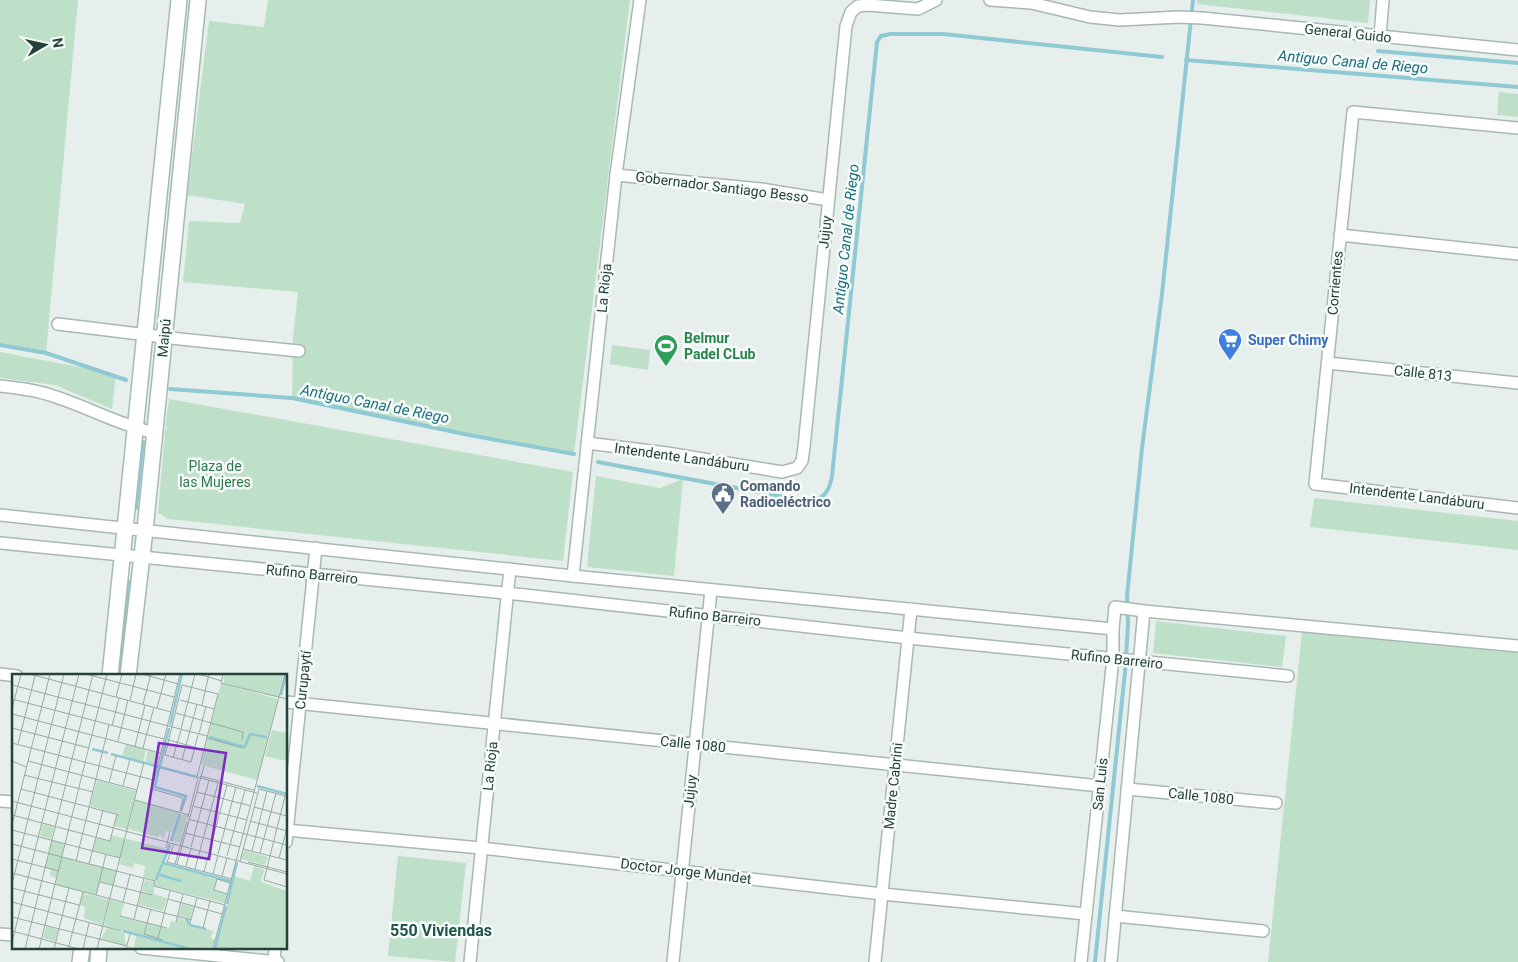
<svg xmlns="http://www.w3.org/2000/svg" width="1518" height="962" font-family="Roboto,sans-serif">
	<style>
		.green { fill: #bfe0c8 }
		.lines { fill: none; stroke-linecap: round; stroke-linejoin: round }
		.stream { stroke: #8ec9d4; stroke-width: 4 }
		.street-casing { stroke: #a8b8b2; stroke-width: 14 }
		.secondary-casing { stroke: #a4bbb3; stroke-width: 18 }
		.street { stroke: #fff; stroke-width: 11 }
		.secondary { stroke: #fff; stroke-width: 15 }
		.labels { text-anchor: middle; dominant-baseline: central; stroke-width: 5; stroke-linejoin: round; paint-order: stroke }
		.street-label { font-size: 14px; fill: #24423a; stroke: #f7fbf9 }
		.leisure-label { font-size: 14px; font-weight: bold; fill: #27864d; stroke: #f7fbf9; text-anchor: start }
		.shop-label { font-size: 14px; font-weight: bold; fill: #366cbe; stroke: #f7fbf9; text-anchor: start }
		.park-label { font-size: 14px; fill: #2d7a4b; stroke: #f7fbf9 }
		.service-label { font-size: 14px; font-weight: bold; fill: #4e5e75; stroke: #f7fbf9; text-anchor: start }
		.water-label { font-size: 15px; font-style: italic; fill: #1c6f80; stroke: #f7fbf9 }
		.quarter-label { font-size: 16px; font-weight: bold; fill: #1f5548; stroke: #f7fbf9 }
		.inset-river { fill: none; stroke: #8ec9d4; stroke-width: 2.5 }
		.inset-road { fill: none; stroke: #98aaa4; stroke-width: 1 }
		.view { fill: #7b2cbf; fill-opacity: 0.15; stroke: #7b2cbf; stroke-width: 2.5 }
		.inset-edge { fill: none; stroke: #24423a; stroke-width: 2.5 }
	</style>
	<rect width="100%" height="100%" fill="#e6efeb"/>
	<!-- green -->
	<g class="green">
		<path d="M0 0H78L46 353 0 345Z"/>
		<path d="M268 0H630L574 454 292 398 293 338 298 292 183 282 189 221 240 223 245 204 187 195 209 21 264 27Z"/>
		<path d="M1197 0H1370L1368 23 1197 4Z"/>
		<path d="M1499 92 1518 94V117L1497 115Z"/>
		<path d="M612 345 650 350 648 370 610 364Z"/>
		<path d="M0 352 116 374 112 409 55 385 0 378Z"/>
		<path d="M169 399 573 472 563 561 168 519 158 513 165 430 170 424 165 428Z"/>
		<path d="M596 476 660 488 683 479 674 576 587 567Z"/>
		<path d="M1314 498 1518 521V550L1310 527Z"/>
		<path d="M1156 621 1286 636 1282 667 1153 653Z"/>
		<path d="M1302 632 1518 653V962H1268Z"/>
		<path d="M398 856 466 863 455 962 388 956Z"/>
	</g>
	<g class="lines">
		<!-- stream -->
		<g class="stream">
			<path d="M1378 51 1518 63"/>
			<path d="M1186 60 1518 87"/>
			<path d="M0 345 46 353 126 380"/>
			<path d="M170 389 292 398 469 435 574 454"/>
			<path d="M598 462 790 498C802 500 820 504 827 491 830 487 831 480 832 476L877 42 881 36 890 34H943L1162 57"/>
			<path d="M136 508 143 442"/>
			<path d="M119 676 128 581"/>
			<path d="M1095 962 1125 672 1128 625 1127 596 1142 448 1162 294 1193 0"/>
		</g>
		<!-- street casing -->
		<g class="street-casing">
			<g id="street">
				<path d="M990 0 1031 3 1090 17 1120 20 1179 17 1202 18 1518 50"/>
				<path d="M1380 36 1383 0"/>
				<path d="M1518 128 1353 112 1315 484 1518 508"/>
				<path d="M616 175 761 189 828 200"/>
				<path d="M1340 235 1518 254"/>
				<path d="M58 324 180 339 299 351"/>
				<path d="M1328 363 1518 383"/>
				<path d="M0 386C18 388 36 390 53 396 88 407 119 425 155 433"/>
				<path d="M587 443 667 453 782 472 797 468 802 461 804 447 846 26 851 12 858 6 868 5 918 9 936 0"/>
				<path d="M0 515 573 576 1113 629"/>
				<path d="M0 543 525 595 908 638 1288 676"/>
				<path d="M573 576 616 175 640 0"/>
				<path d="M0 674 17 676"/>
				<path d="M286 702 1100 786"/>
				<path d="M1127 789 1276 803"/>
				<path d="M0 801 14 802"/>
				<path d="M286 830 481 848 882 894 1086 914"/>
				<path d="M286 842 316 548"/>
				<path d="M1115 916 1263 931"/>
				<path d="M0 934 14 935"/>
				<path d="M141 948 278 962"/>
				<path d="M274 962 275 948"/>
				<path d="M470 962 510 569"/>
				<path d="M673 962 711 590"/>
				<path d="M875 962 911 609"/>
				<path d="M1081 962 1113 658V629L1115 607 1144 611 1518 646"/>
				<path d="M1111 962 1144 611"/>
			</g>
		</g>
		<!-- secondary casing -->
		<g class="secondary-casing">
			<g id="secondary">
				<path d="M110 676 179 0"/>
				<path d="M128 676 145 530 198 0"/>
				<path d="M80 962 82 948"/>
				<path d="M98 962 99 948"/>
			</g>
		</g>
		<!-- street -->
		<use href="#street" class="street"/>
		<!-- secondary -->
		<use href="#secondary" class="secondary"/>
	</g>
	<!-- icons -->
	<defs>
		<g id="supermarket-pin" transform="scale(1.25)"><path d="M0 17L-7.5 6A9.5 9.5 0 1 1 7.5 6Z" fill="#3f7fe0" stroke="#f7fbf9"/><path d="M-6-5.5h2.5l.6 2H6L4.5 2H-2.5L-4.4-4H-6ZM-1.5 3.2a1.3 1.3 0 1 0 .1 0ZM3 3.2a1.3 1.3 0 1 0 .1 0Z" fill="#fff"/></g>
		<g id="stadium-pin" transform="scale(1.25)"><path d="M0 17L-7.5 6A9.5 9.5 0 1 1 7.5 6Z" fill="#2e9e5b" stroke="#f7fbf9"/><path d="M0-5a6.5 5 0 1 0 0 10a6.5 5 0 1 0 0-10ZM-3.5-1.8h7v3.6h-7Z" fill="#fff"/></g>
		<g id="civic-pin" transform="scale(1.25)"><path d="M0 17L-7.5 6A9.5 9.5 0 1 1 7.5 6Z" fill="#5c6f8a" stroke="#f7fbf9"/><path d="M-.6-6.5H3V-4.5H.6V-3L4-1V1h2V6H-6V1h2V-1L-.6-3ZM-1.2 2.5V6h2.4V2.5Z" fill="#fff"/></g>
	</defs>
	<g fill-rule="evenodd">
		<use href="#supermarket-pin" x="1230" y="340"/>
		<use href="#stadium-pin" x="666" y="346"/>
		<use href="#civic-pin" x="723" y="494"/>
	</g>
	<g class="labels">
		<!-- street labels -->
		<g class="street-label">
			<text transform="translate(1348 33) rotate(6)">General Guido</text>
			<text transform="translate(722 187) rotate(7)">Gobernador Santiago Besso</text>
			<text transform="translate(825 232) rotate(-84)">Jujuy</text>
			<text transform="translate(1335 283) rotate(-85)">Corrientes</text>
			<text transform="translate(604 288) rotate(-84)">La Rioja</text>
			<text transform="translate(164 338) rotate(-85)">Maipú</text>
			<text transform="translate(1423 373) rotate(6)">Calle 813</text>
			<text transform="translate(682 457) rotate(8)">Intendente Landáburu</text>
			<text transform="translate(1417 496) rotate(7)">Intendente Landáburu</text>
			<text transform="translate(312 574) rotate(6)">Rufino Barreiro</text>
			<text transform="translate(715 616) rotate(6)">Rufino Barreiro</text>
			<text transform="translate(1117 659) rotate(6)">Rufino Barreiro</text>
			<text transform="translate(303 680) rotate(-84)">Curupaytí</text>
			<text transform="translate(693 744) rotate(6)">Calle 1080</text>
			<text transform="translate(490 766) rotate(-84)">La Rioja</text>
			<text transform="translate(1100 784) rotate(-84)">San Luis</text>
			<text transform="translate(893 786) rotate(-84)">Madre Cabrini</text>
			<text transform="translate(690 791) rotate(-84)">Jujuy</text>
			<text transform="translate(1201 796) rotate(6)">Calle 1080</text>
			<text transform="translate(686 871) rotate(7)">Doctor Jorge Mundet</text>
		</g>
		<!-- leisure labels -->
		<g class="leisure-label">
			<text x="684" y="338">Belmur<tspan x="684" dy="16">Padel CLub</tspan></text>
		</g>
		<!-- shop labels -->
		<g class="shop-label">
			<text x="1248" y="340">Super Chimy</text>
		</g>
		<!-- park labels -->
		<g class="park-label">
			<text x="215" y="466">Plaza de<tspan x="215" dy="16">las Mujeres</tspan></text>
		</g>
		<!-- service labels -->
		<g class="service-label">
			<text x="740" y="486">Comando<tspan x="740" dy="16">Radioeléctrico</tspan></text>
		</g>
		<!-- water labels -->
		<g class="water-label">
			<text transform="translate(1353 62) rotate(5)">Antiguo Canal de Riego</text>
			<text transform="translate(846 239) rotate(-84)">Antiguo Canal de Riego</text>
			<text transform="translate(375 404) rotate(11)">Antiguo Canal de Riego</text>
		</g>
		<!-- quarter labels -->
		<g class="quarter-label">
			<text x="441" y="930">550 Viviendas</text>
		</g>
	</g>
	<!-- overview -->
	<g transform="translate(12 674)">
		<rect width="275" height="275" fill="#e6efeb"/>
		<path d="M212 0H272L266 23 212 9ZM209 9 266 25 245 106 189 91ZM260 56 275 59V87L253 82ZM114 70 134 76 131 88 110 82ZM136 76 147 79 144 91 133 88ZM85 106 124 117 115 155 102 152 105 140 78 132ZM123 126 168 139 161 158 154 157 152 165 148 160 146 163 134 160 135 156 131 159 116 155ZM169 140 176 141 168 169 160 167ZM30 150 42 153 39 165 28 162ZM99 161 156 175 160 171 152 189 218 207 205 205 202 216 215 220 213 229 143 212 144 207 131 203 133 192 122 189 121 194 107 190 109 184 81 176 84 164 97 167ZM40 166 53 170 50 183 105 197 101 211 88 208 84 221 44 211 45 198 44 204 38 202 39 196 33 193ZM232 176 256 183 253 191 229 185ZM242 192 252 196 249 208 275 217V275H203L223 202 238 207ZM133 206 142 208V220L155 224 151 237 126 231 129 219 141 221 130 217ZM71 219 97 226 90 251 72 244 73 233 68 231ZM98 226 112 229 109 243 157 255 159 247 165 248 166 243 180 251 202 257 198 263 203 266 201 273 181 275 92 252ZM170 230 182 233 178 245 166 242ZM34 252 46 256 43 267 31 264ZM95 254 112 259 114 272 89 265ZM124 262 175 275H115L116 272 122 273Z" fill="#bfe0c8"/>
		<path class="inset-river" d="M269 21 274 0M158 51 170 0M197 63 233 73 238 60 255 63M80 75 96 79M99 80 185 103M148 92 157 54M147 94 143 113 174 122 169 137M245 112 275 120M159 167 168 140M158 170 151 189 218 207M148 201 169 207M144 206 151 188M215 230 225 188M174 245 178 251 194 255M111 257 178 275M203 275 214 232"/>
		<path class="inset-road" d="M18 0 159 38M74 0 162 23M130 0 166 10M186 0 210 7M211 0 209 9 275 25M0 11 195 62M104 23 110 0M0 25 152 65M168 26 203 35M118 27 124 0M131 30 139 0M190 31 197 0M145 34 154 0M0 35 9 0M164 39 231 58 230 66M0 40 148 79M100 52 107 24M0 54 77 74M169 55 183 0M187 60 194 32M186 61 179 88 153 81 170 11 206 20 185 103 245 119M195 64 231 74M157 66 182 73M106 67 116 26M0 69 141 106M6 70 23 2M123 72 133 31M131 74 142 33M161 84 169 56M170 86 185 30M0 87 14 93M16 87 125 116M12 101 81 118M188 102 242 116M97 109 104 82M111 112 118 85M9 115 107 141M185 118 239 132M273 122 252 206 275 213M123 126 177 141M0 127 275 200M181 132 235 146M242 133 275 142M168 138 171 124 140 115 168 0M0 141 98 167 105 140M176 143 186 104M176 145 275 171M238 147 275 157M0 151 38 0M0 156 108 184M173 159 228 173M0 170 143 207 142 212 213 231M162 170 155 188 220 205M179 173 197 106M154 174 158 157M231 175 275 186M240 177 255 117M248 179 264 119M206 180 224 113M215 182 233 116M267 184 275 154M0 185 47 197M64 187 97 51M228 187 247 115 274 122M236 188 275 198M77 190 91 136M163 190 175 148M165 190 192 92M174 192 179 174M183 195 206 109M192 198 215 111M0 199 179 246M201 200 206 181M210 202 215 184M88 208 140 221M0 210 52 0M0 214 67 231M216 220 202 216 205 205 218 209M84 221 94 180M156 225 210 240M0 228 109 257M111 228 118 201M139 235 132 260 151 266M108 242 155 254M0 243 115 272M122 245 132 204M164 248 171 220M178 249 185 224M191 254 198 227M0 257 67 275M146 264 158 217M0 268 67 0M13 275 81 0M27 275 95 0M42 275 57 214M56 275 71 218M71 275 77 249M85 275 132 88M114 275 118 260M201 275 273 0"/>
		<path class="view" d="M147 69 214 79 197 185 130 174Z"/>
		<rect width="275" height="275" class="inset-edge"/>
	</g>
	<!-- north arrow -->
	<g transform="translate(45 45) rotate(81)" stroke="#f7fbf9" stroke-width="4" paint-order="stroke">
	<path d="M0-4L9 19L0 12L-9 19Z" fill="#24423a"/>
	<text y="-8" font-size="14" font-weight="bold" text-anchor="middle" fill="#24423a">N</text>
	</g>
</svg>
